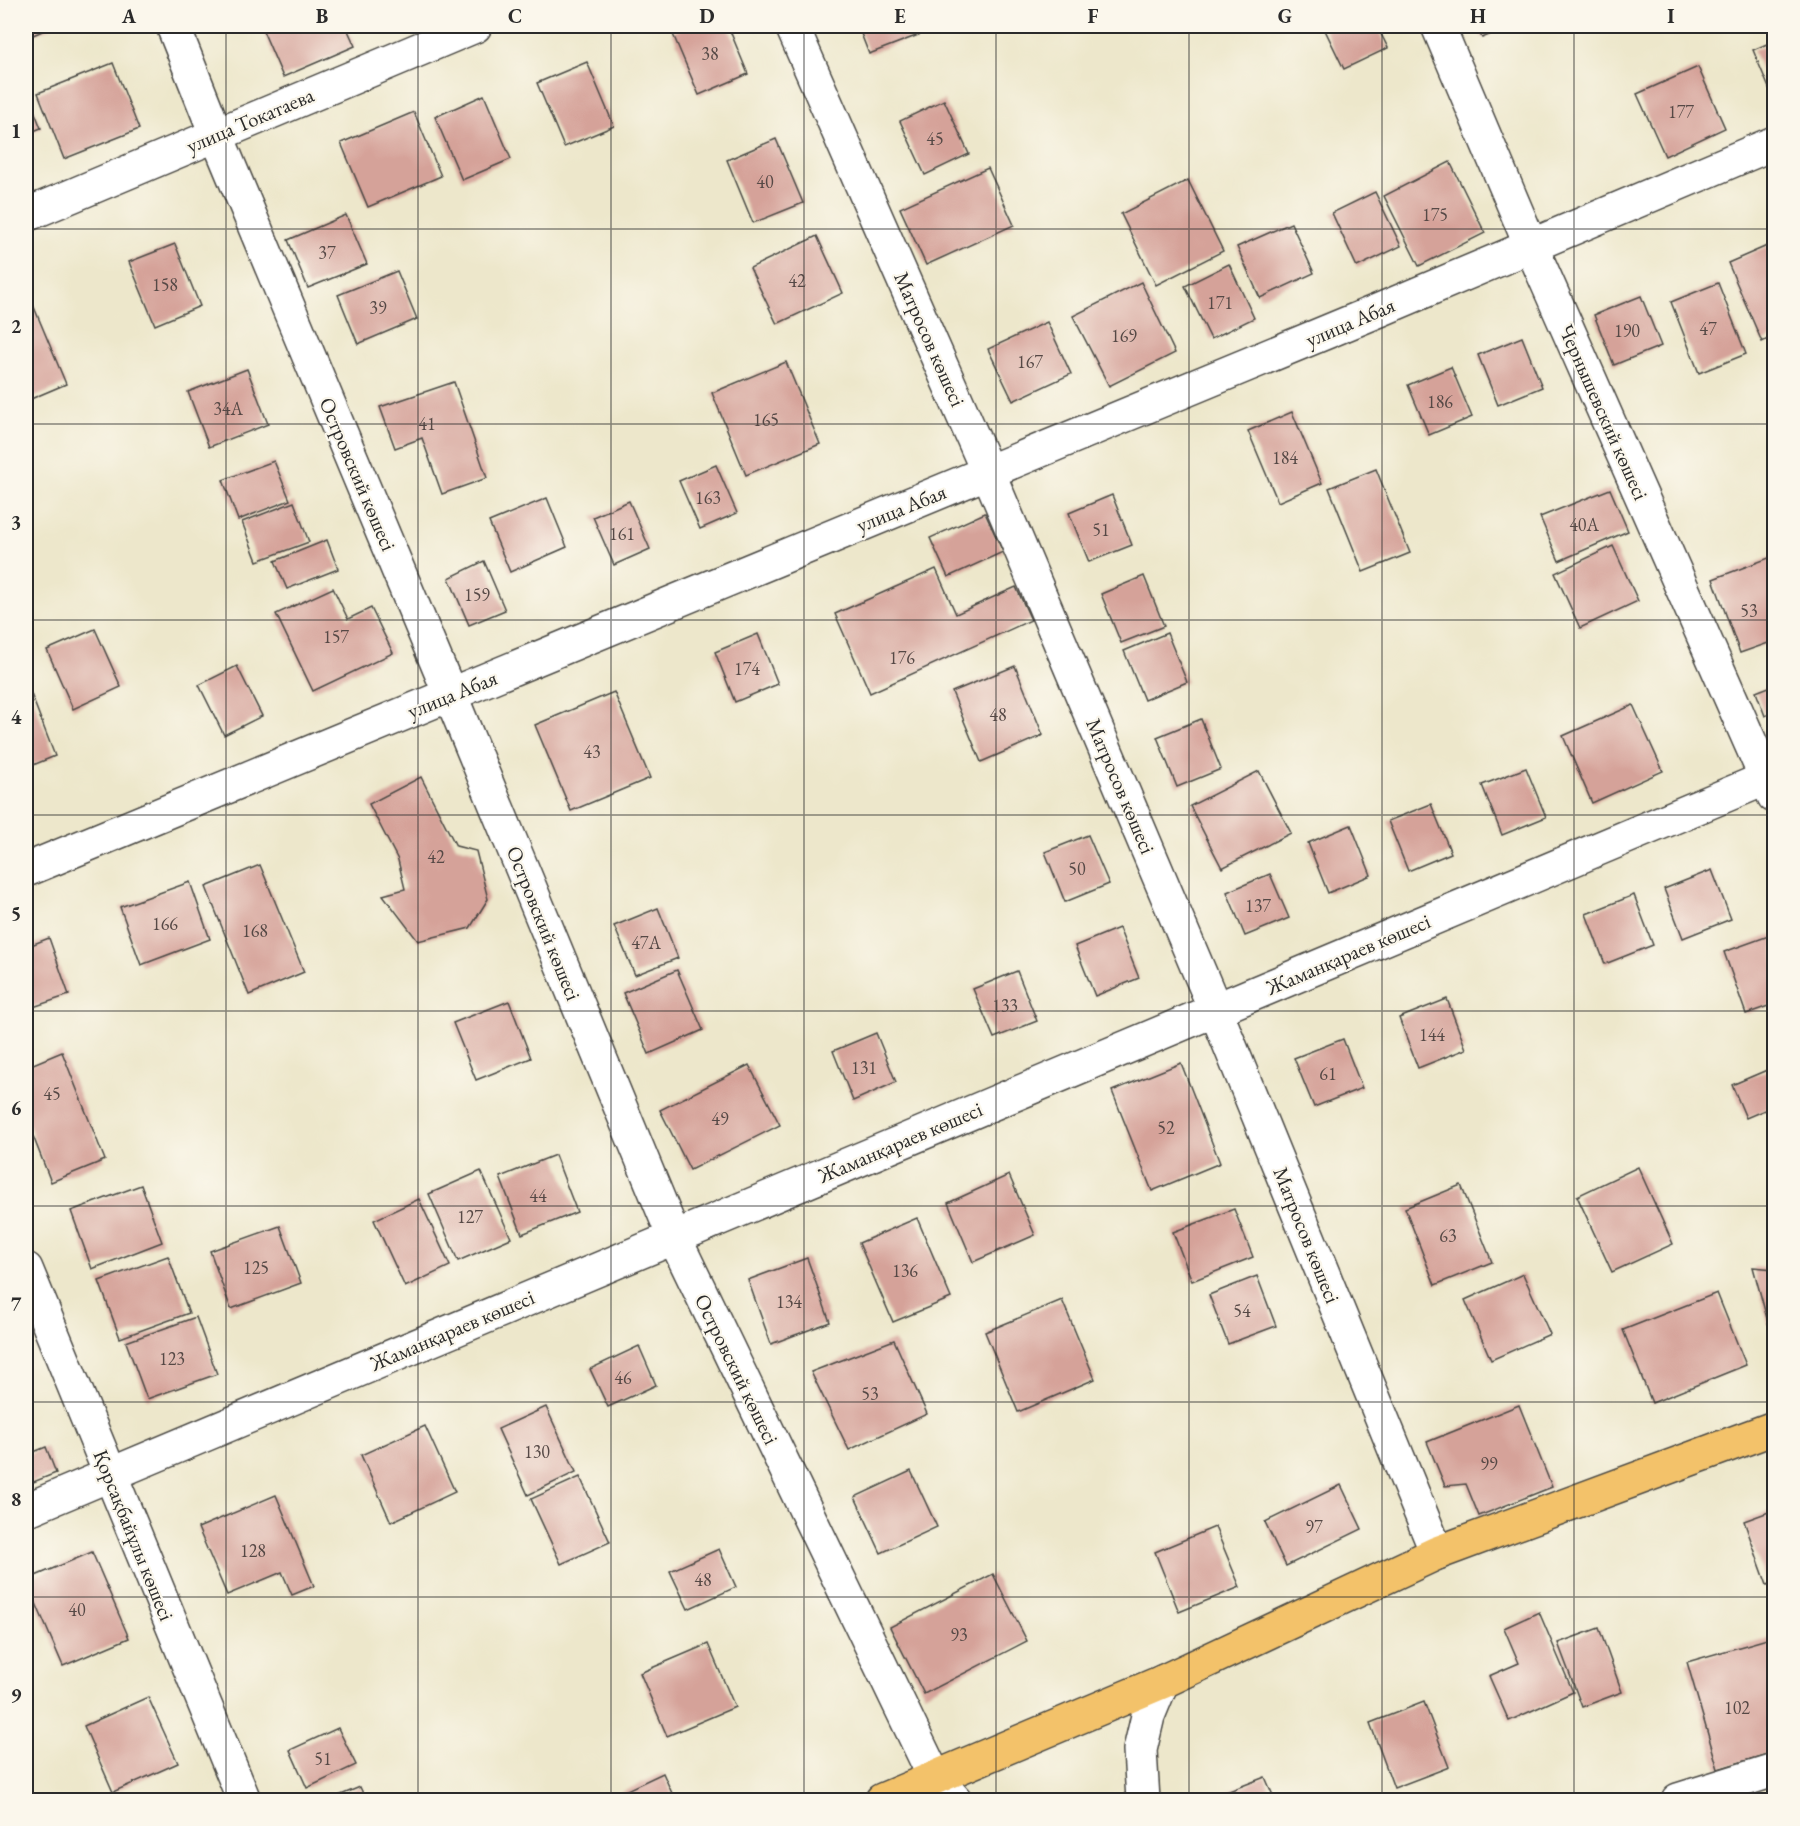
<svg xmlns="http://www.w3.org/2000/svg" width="1800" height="1826" font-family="'EB Garamond',serif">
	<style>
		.building { fill: #d5a299 }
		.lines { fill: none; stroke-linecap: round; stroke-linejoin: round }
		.minor-casing { stroke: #484743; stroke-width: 36 }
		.major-casing { stroke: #484743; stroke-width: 36 }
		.minor { stroke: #fff; stroke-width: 33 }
		.major { stroke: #f3c26a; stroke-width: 33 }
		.grid { fill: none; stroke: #2b2b2b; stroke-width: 1.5; stroke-opacity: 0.55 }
		.labels { text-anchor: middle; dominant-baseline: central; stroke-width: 4.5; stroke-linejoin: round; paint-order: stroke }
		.number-label { font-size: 18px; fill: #564946 }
		.street-label { font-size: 21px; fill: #2b2b2b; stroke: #fbf7ec }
		.neatline { fill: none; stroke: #2b2b2b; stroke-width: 2 }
		.grid-label { font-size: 20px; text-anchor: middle; font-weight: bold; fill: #2b2b2b }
	</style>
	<rect width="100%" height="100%" fill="#fbf7ec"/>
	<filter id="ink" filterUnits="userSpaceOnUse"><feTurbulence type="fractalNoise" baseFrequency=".0167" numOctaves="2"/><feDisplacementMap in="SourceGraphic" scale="12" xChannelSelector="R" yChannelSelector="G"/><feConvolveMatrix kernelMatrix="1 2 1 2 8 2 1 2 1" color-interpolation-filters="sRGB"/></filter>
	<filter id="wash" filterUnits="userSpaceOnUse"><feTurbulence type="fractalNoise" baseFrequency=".008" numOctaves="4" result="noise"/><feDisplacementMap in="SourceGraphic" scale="24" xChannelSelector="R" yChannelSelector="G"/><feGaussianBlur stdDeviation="1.35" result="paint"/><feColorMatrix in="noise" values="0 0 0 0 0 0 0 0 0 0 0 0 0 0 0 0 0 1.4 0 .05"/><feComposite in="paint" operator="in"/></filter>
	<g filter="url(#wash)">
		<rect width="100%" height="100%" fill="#ede7cb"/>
		<g id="blocks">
			<!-- building -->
			<g class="building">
				<path d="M26 26H54L26 38Z"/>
				<path d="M261 26H346L355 46 283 77Z"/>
				<path d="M687 26H728L748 74 699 95 672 32Z"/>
				<path d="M858 26H917L921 34 869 54Z"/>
				<path d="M1323 26H1377L1388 48 1344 69Z"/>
				<path d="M1476 26H1510L1482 38Z"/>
				<path d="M1774 41V100L1753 50Z"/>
				<path d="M587 62 614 126 564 147 537 83Z"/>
				<path d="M113 63 139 129 64 159 38 93Z"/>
				<path d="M1698 67 1725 128 1665 156 1637 94Z"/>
				<path d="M26 90 41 128 26 134Z"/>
				<path d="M484 95 511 159 462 180 435 117Z"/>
				<path d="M944 100 969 154 925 175 900 121Z"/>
				<path d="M414 112 441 176 368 207 341 143Z"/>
				<path d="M776 139 803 203 753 223 727 160Z"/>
				<path d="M1450 162 1485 233 1419 266 1384 196Z"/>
				<path d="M988 168 1014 225 926 265 900 208Z"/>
				<path d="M1188 180 1223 251 1156 285 1121 214Z"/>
				<path d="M1375 192 1401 246 1357 267 1332 213Z"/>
				<path d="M346 215 367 264 308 288 288 240Z"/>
				<path d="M1291 223 1314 273 1260 298 1237 247Z"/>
				<path d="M817 236 843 293 777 324 750 268Z"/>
				<path d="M1774 243V336L1762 342 1728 263Z"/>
				<path d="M175 244 200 306 155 325 129 262Z"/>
				<path d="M1229 264 1254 318 1211 339 1185 286Z"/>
				<path d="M397 271 417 319 358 344 338 295Z"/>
				<path d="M1141 282 1175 353 1109 386 1073 316Z"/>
				<path d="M1718 283 1746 354 1699 373 1671 302Z"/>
				<path d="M1641 296 1661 346 1614 365 1594 315Z"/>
				<path d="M31 300 66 384 26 401V302Z"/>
				<path d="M1047 322 1071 374 1013 401 988 349Z"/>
				<path d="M1522 337 1542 387 1498 405 1478 355Z"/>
				<path d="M786 362 820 444 746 475 712 393Z"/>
				<path d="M1451 367 1472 417 1429 435 1408 385Z"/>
				<path d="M247 369 268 424 209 447 188 392Z"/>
				<path d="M454 382 487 478 442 494 422 438 395 448 380 407Z"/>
				<path d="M1292 412 1322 483 1278 502 1248 431Z"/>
				<path d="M274 461 290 500 238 520 223 480Z"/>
				<path d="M716 465 737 513 700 529 679 481Z"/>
				<path d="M1376 469 1410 553 1363 572 1329 488Z"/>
				<path d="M1610 489 1628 531 1559 561 1540 517Z"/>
				<path d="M1112 495 1132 545 1089 562 1069 513Z"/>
				<path d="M547 498 567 547 510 572 489 522Z"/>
				<path d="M629 501 650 549 614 565 593 517Z"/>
				<path d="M294 502 309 542 257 561 242 522Z"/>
				<path d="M985 513 1003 552 948 577 930 538Z"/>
				<path d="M327 540 338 569 287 589 275 561Z"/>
				<path d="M1613 546 1638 601 1580 628 1555 573Z"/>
				<path d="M1774 556V641L1740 653 1713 579Z"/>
				<path d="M484 561 505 610 469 625 449 578Z"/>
				<path d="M936 569 956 614 1016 587 1031 620 870 693 835 614Z"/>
				<path d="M1144 576 1164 626 1121 643 1101 594Z"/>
				<path d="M333 588 348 619 371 608 393 653 313 691 276 614Z"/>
				<path d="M95 629 121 687 73 709 47 650Z"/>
				<path d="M1167 633 1187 682 1144 700 1124 651Z"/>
				<path d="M758 634 778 684 735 702 715 652Z"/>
				<path d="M237 666 262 716 224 735 199 685Z"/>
				<path d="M1015 666 1043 735 981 762 952 692Z"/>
				<path d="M26 681 55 756 26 768Z"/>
				<path d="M1774 685V712L1765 716 1756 692Z"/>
				<path d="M614 692 650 778 571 811 535 725Z"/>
				<path d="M1633 705 1663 771 1592 803 1563 736Z"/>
				<path d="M1201 719 1221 769 1177 787 1157 737Z"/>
				<path d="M1526 768 1546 817 1502 835 1482 785Z"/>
				<path d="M1259 771 1291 833 1222 868 1190 806Z"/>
				<path d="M421 777 456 846 476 851 488 899 470 928 418 941 383 895 405 889 398 860 369 804Z"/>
				<path d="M1431 804 1451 853 1408 871 1388 821Z"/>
				<path d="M1351 825 1371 875 1328 893 1308 843Z"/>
				<path d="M1088 835 1109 884 1065 902 1045 852Z"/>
				<path d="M260 865 304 972 249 995 206 887Z"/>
				<path d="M1712 870 1731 919 1683 938 1664 889Z"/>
				<path d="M1270 874 1289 918 1245 936 1227 892Z"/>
				<path d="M190 882 210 939 141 965 120 907Z"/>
				<path d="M1634 895 1653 945 1605 964 1586 914Z"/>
				<path d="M658 908 678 958 635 975 614 926Z"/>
				<path d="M1119 928 1139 978 1095 996 1075 946Z"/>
				<path d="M1774 934V1004L1746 1014 1724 952Z"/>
				<path d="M49 938 69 995 33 1007 32 1032 26 1034V947Z"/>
				<path d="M677 970 703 1030 649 1054 623 993Z"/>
				<path d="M1017 971 1037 1021 994 1038 973 989Z"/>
				<path d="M1447 999 1466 1049 1418 1068 1399 1018Z"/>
				<path d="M509 1001 531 1058 476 1080 453 1023Z"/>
				<path d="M876 1033 896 1082 853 1101 833 1051Z"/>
				<path d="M1343 1039 1362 1088 1314 1107 1294 1058Z"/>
				<path d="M62 1052 105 1160 51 1182 26 1118V1067Z"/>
				<path d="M1181 1063 1220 1163 1152 1191 1112 1091Z"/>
				<path d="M749 1065 780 1125 690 1170 660 1110Z"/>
				<path d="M1774 1067V1106L1746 1118 1732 1085Z"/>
				<path d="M555 1155 577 1212 522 1234 500 1177Z"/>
				<path d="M1638 1167 1673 1244 1612 1272 1577 1196Z"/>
				<path d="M481 1171 511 1238 458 1261 429 1194Z"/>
				<path d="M1009 1175 1035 1235 973 1262 948 1203Z"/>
				<path d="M141 1185 162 1242 92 1269 71 1211Z"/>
				<path d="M1461 1185 1492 1262 1435 1285 1405 1208Z"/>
				<path d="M419 1199 450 1266 405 1287 374 1220Z"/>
				<path d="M1234 1209 1253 1257 1192 1281 1173 1232Z"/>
				<path d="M917 1218 951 1298 893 1322 859 1243Z"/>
				<path d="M280 1226 301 1283 231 1309 210 1251Z"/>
				<path d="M168 1256 189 1313 120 1338 99 1281Z"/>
				<path d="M807 1258 830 1322 771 1344 748 1280Z"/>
				<path d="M1753 1267 1774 1269V1337H1772Z"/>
				<path d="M1523 1274 1550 1334 1491 1360 1465 1300Z"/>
				<path d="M1257 1276 1276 1326 1228 1344 1209 1295Z"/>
				<path d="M1717 1293 1746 1365 1652 1403 1623 1330Z"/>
				<path d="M1062 1300 1095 1379 1018 1412 985 1332Z"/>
				<path d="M196 1317 217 1374 147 1399 126 1342Z"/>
				<path d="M894 1340 927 1414 849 1450 811 1372Z"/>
				<path d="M639 1346 656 1385 608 1407 590 1369Z"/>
				<path d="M1519 1405 1552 1487 1479 1516 1466 1484 1445 1486 1427 1442Z"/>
				<path d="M546 1407 576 1472 528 1495 498 1429Z"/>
				<path d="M425 1426 455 1492 391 1522 361 1455Z"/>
				<path d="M46 1447 56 1473 26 1485V1455Z"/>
				<path d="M911 1471 937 1527 881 1553 855 1497Z"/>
				<path d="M580 1477 610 1542 561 1564 531 1499Z"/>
				<path d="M1341 1485 1362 1529 1286 1566 1265 1522Z"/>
				<path d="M276 1495 314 1586 292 1595 282 1572 227 1595 198 1528Z"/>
				<path d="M1774 1510V1583L1767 1585 1744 1521Z"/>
				<path d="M1215 1527 1240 1587 1179 1612 1155 1552Z"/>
				<path d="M719 1549 736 1587 688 1609 670 1571Z"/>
				<path d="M92 1552 129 1638 63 1666 26 1580Z"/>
				<path d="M993 1574 1027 1641 924 1694 890 1627Z"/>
				<path d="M1539 1612 1573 1692 1509 1721 1489 1676 1519 1663 1504 1628Z"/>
				<path d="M1599 1628 1622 1692 1582 1707 1558 1643Z"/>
				<path d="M1774 1637V1752L1718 1769 1687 1662Z"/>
				<path d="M708 1644 735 1707 667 1736 640 1673Z"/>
				<path d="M148 1697 178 1763 113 1792 84 1726Z"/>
				<path d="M1424 1702 1449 1767 1394 1788 1370 1723Z"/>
				<path d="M338 1728 356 1765 307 1788 290 1750Z"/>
				<path d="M663 1773 675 1800H616L614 1796Z"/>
				<path d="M1265 1777 1275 1800H1206Z"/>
				<path d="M360 1787 366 1800H329Z"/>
			</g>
		</g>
	</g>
	<g filter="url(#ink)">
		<use href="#blocks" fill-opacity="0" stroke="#484743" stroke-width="1.5"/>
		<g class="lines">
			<!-- minor casing -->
			<g class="minor-casing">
				<g id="minor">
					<path d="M173 26 216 134 450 694 674 1237 935 1778 955 1800"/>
					<path d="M792 26 988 472 1215 1009 1437 1553"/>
					<path d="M1438 26 1531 246 1774 796"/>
					<path d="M26 215 475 26"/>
					<path d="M26 870 1382 309 1774 143"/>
					<path d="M26 1269 244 1800"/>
					<path d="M26 1510 1774 775"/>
					<path d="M1143 1800 1140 1750 1148 1716 1162 1682"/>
					<path d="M1678 1800 1774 1770"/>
				</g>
			</g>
			<!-- major casing -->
			<g class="major-casing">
				<path id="major" d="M882 1800 1162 1682 1437 1553 1774 1428"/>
			</g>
			<!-- minor -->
			<use href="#minor" class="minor"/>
			<!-- major -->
			<use href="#major" class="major"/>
		</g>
	</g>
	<!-- grid -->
	<path class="grid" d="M226 26V1800M418 26V1800M611 26V1800M804 26V1800M996 26V1800M1189 26V1800M1382 26V1800M1574 26V1800M26 229H1774M26 424H1774M26 620H1774M26 815H1774M26 1011H1774M26 1206H1774M26 1402H1774M26 1597H1774"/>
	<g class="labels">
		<!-- number labels -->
		<g class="number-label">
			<text x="710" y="53">38</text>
			<text x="1681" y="111">177</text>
			<text x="935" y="138">45</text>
			<text x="765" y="181">40</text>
			<text x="1435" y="214">175</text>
			<text x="327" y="252">37</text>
			<text x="797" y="280">42</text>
			<text x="165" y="284">158</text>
			<text x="1220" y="302">171</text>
			<text x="378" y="307">39</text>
			<text x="1708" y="328">47</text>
			<text x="1627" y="330">190</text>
			<text x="1124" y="335">169</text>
			<text x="1030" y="361">167</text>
			<text x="1440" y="401">186</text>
			<text x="228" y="408">34А</text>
			<text x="766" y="419">165</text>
			<text x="427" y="423">41</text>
			<text x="1285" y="457">184</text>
			<text x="708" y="497">163</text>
			<text x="1584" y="524">40А</text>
			<text x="1101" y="529">51</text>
			<text x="622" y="533">161</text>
			<text x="477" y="594">159</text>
			<text x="1749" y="610">53</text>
			<text x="336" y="636">157</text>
			<text x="902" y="657">176</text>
			<text x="747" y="668">174</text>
			<text x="998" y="714">48</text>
			<text x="592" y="751">43</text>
			<text x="436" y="856">42</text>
			<text x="1077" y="868">50</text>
			<text x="1258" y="905">137</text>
			<text x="165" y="923">166</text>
			<text x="255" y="930">168</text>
			<text x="646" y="942">47А</text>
			<text x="1005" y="1005">133</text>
			<text x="1432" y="1034">144</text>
			<text x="864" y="1067">131</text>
			<text x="1328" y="1073">61</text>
			<text x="52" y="1093">45</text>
			<text x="720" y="1118">49</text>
			<text x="1166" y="1127">52</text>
			<text x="538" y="1195">44</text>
			<text x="470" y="1216">127</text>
			<text x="1448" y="1235">63</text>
			<text x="256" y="1267">125</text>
			<text x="905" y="1270">136</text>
			<text x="789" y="1301">134</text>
			<text x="1242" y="1310">54</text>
			<text x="172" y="1358">123</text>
			<text x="623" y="1377">46</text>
			<text x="870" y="1393">53</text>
			<text x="537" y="1451">130</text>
			<text x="1489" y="1463">99</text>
			<text x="1314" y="1526">97</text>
			<text x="253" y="1550">128</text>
			<text x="703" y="1579">48</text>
			<text x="77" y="1609">40</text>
			<text x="959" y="1634">93</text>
			<text x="1737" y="1707">102</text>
			<text x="323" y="1758">51</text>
		</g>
		<!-- street labels -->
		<g class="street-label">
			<text transform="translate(250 120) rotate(-23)">улица Токатаева</text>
			<text transform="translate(1350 322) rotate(-23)">улица Абая</text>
			<text transform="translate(930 339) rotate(66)">Матросов көшесі</text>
			<text transform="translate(1604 412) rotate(66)">Чернышевский көшесі</text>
			<text transform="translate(358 474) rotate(67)">Островский көшесі</text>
			<text transform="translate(901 508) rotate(-22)">улица Абая</text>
			<text transform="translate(452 694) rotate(-22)">улица Абая</text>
			<text transform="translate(1121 786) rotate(67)">Матросов көшесі</text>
			<text transform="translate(544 923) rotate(68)">Островский көшесі</text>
			<text transform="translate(1348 954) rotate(-23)">Жаманқараев көшесі</text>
			<text transform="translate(900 1142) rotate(-23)">Жаманқараев көшесі</text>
			<text transform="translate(1307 1235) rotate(68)">Матросов көшесі</text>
			<text transform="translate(452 1330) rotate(-23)">Жаманқараев көшесі</text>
			<text transform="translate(737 1369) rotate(64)">Островский көшесі</text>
			<text transform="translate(134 1535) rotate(68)">Қорсақбайұлы көшесі</text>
		</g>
	</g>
	<!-- margin -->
	<rect width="1800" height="1826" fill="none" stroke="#fbf7ec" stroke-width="66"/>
	<rect x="33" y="33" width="1734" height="1760" class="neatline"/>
	<g class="grid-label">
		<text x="129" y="23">A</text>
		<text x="322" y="23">B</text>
		<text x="515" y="23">C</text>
		<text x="707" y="23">D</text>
		<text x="900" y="23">E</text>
		<text x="1093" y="23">F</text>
		<text x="1285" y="23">G</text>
		<text x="1478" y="23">H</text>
		<text x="1671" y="23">I</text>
		<text x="16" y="138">1</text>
		<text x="16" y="333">2</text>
		<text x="16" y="529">3</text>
		<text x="16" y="724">4</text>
		<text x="16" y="920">5</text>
		<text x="16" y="1115">6</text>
		<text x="16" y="1311">7</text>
		<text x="16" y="1506">8</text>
		<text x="16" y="1702">9</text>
	</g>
</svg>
